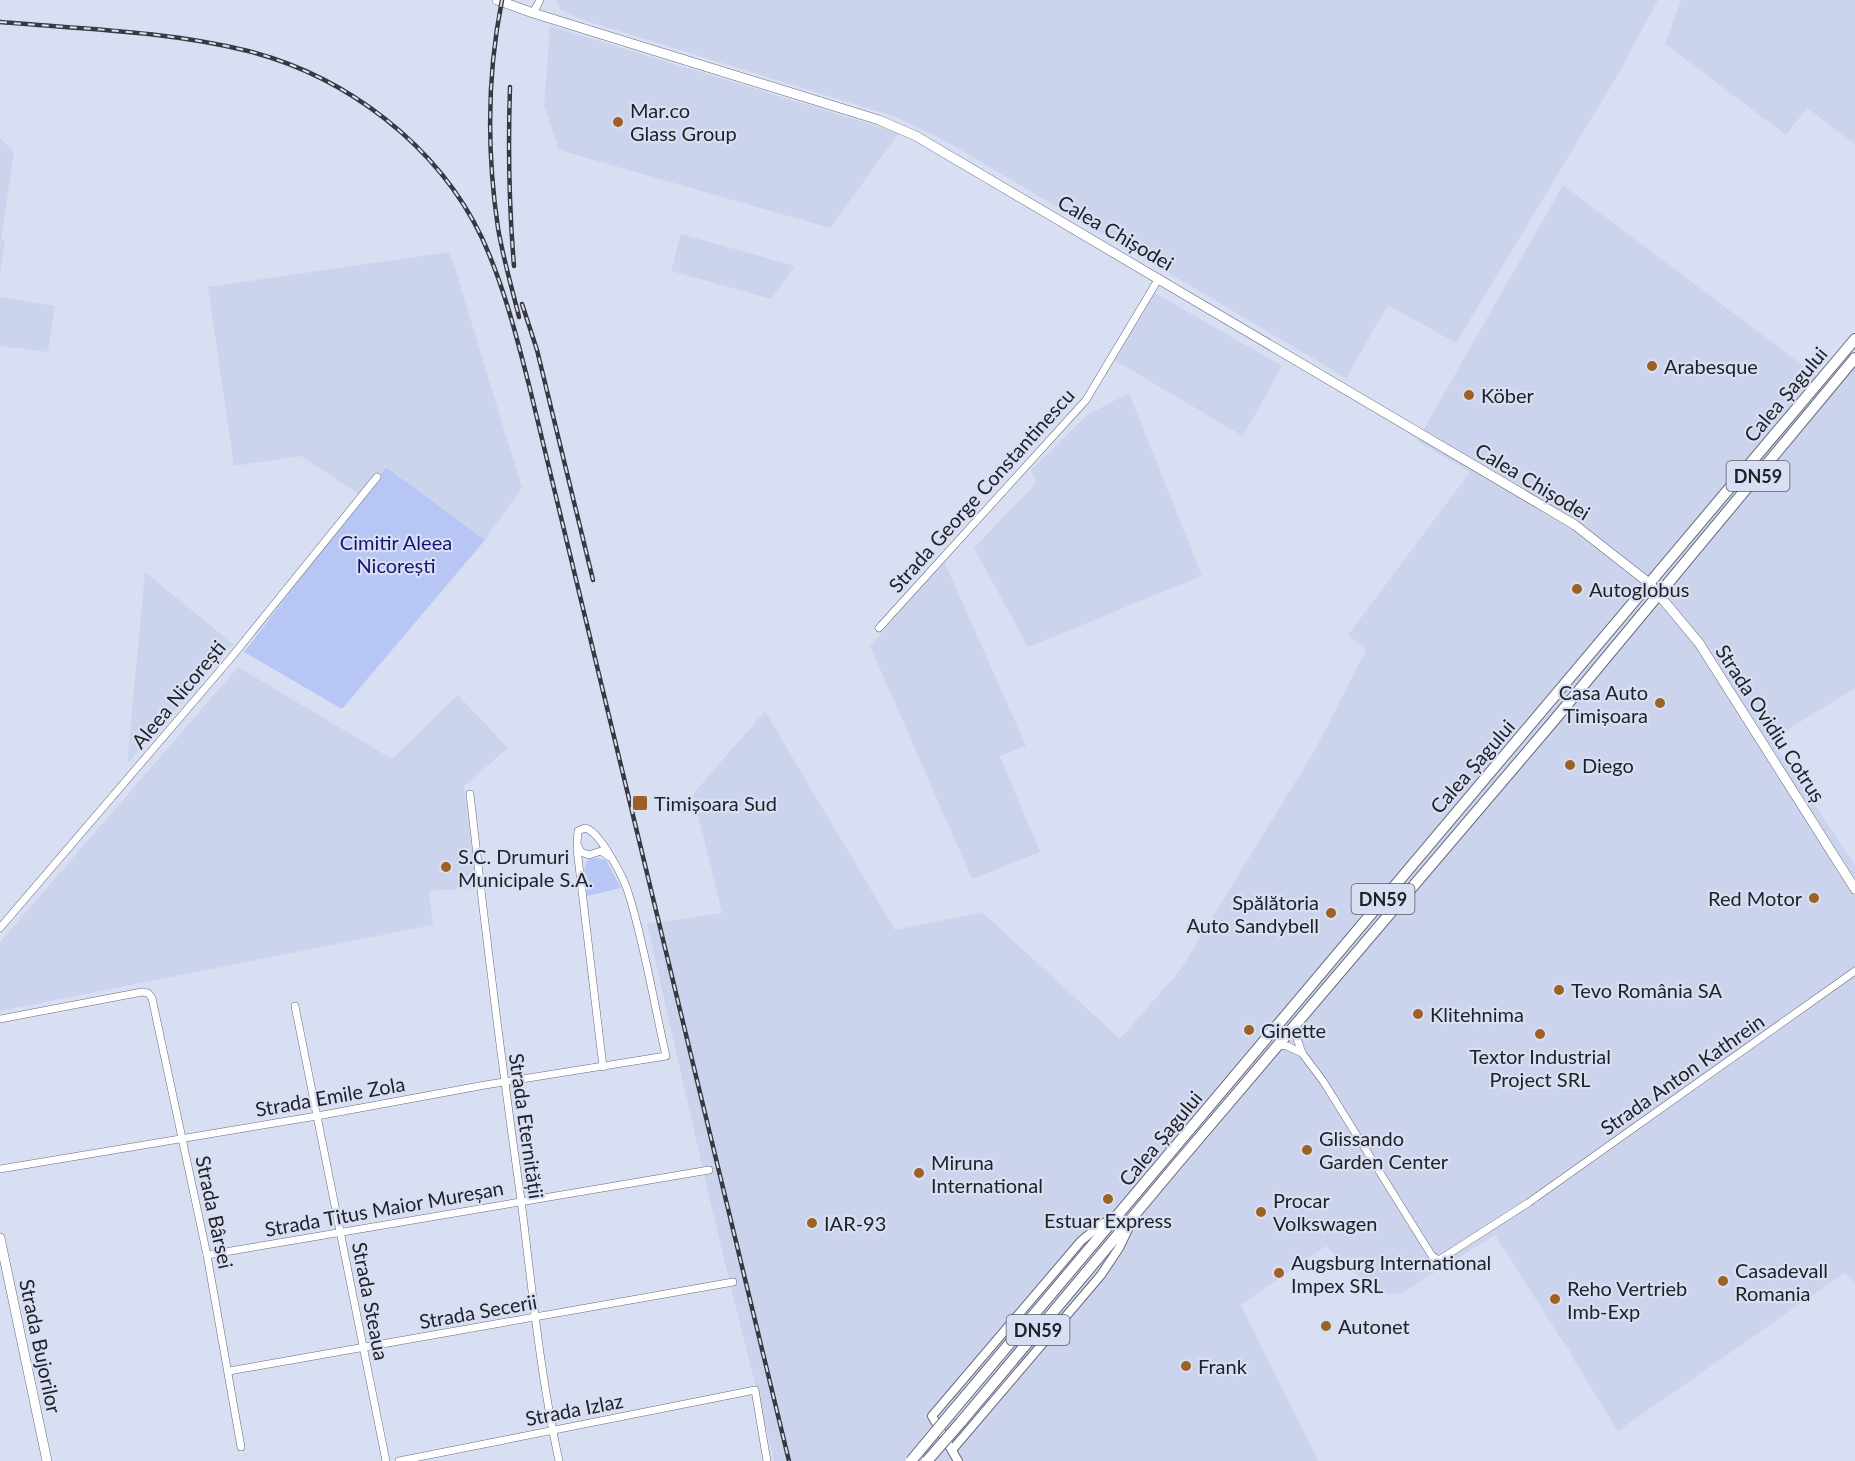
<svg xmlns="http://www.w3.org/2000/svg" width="1855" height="1461" font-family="Lato,sans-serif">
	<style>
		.built { fill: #ccd4ed }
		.green { fill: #b8c6f5 }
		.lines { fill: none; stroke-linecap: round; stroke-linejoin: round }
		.minor-casing { stroke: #656a7a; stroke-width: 8 }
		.tertiary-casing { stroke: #656a7a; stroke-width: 10 }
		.secondary-casing { stroke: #656a7a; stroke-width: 10 }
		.primary-casing { stroke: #656a7a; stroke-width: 12 }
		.minor { stroke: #fff; stroke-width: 7 }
		.tertiary { stroke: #fff; stroke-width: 8 }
		.secondary { stroke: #fff; stroke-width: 9 }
		.primary { stroke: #fff; stroke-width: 10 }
		.rail-casing { stroke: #373941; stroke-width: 4.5 }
		.rail { stroke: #d9dff2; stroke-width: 2; stroke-dasharray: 7; stroke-linecap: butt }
		.primary-bridge-casing { stroke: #656a7a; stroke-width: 12; stroke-linecap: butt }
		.primary-bridge { stroke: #fff; stroke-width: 10 }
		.poi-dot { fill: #9e6124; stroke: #d9dff2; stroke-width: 2 }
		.labels { text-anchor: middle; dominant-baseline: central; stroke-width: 4.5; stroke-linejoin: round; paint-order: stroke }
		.shield { fill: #d9dff2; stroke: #585b65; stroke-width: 1.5 }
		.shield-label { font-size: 18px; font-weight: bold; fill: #202228 }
		.poi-label { font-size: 20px; fill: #202228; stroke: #d9dff2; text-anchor: start }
		.street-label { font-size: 20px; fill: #202228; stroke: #d9dff2 }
		.park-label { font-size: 20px; fill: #161376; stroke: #d9dff2 }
	</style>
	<rect width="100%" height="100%" fill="#d9dff2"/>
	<!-- built -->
	<g class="built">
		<path d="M556 0H1658L1616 78 1456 343 1388 305 1346 378 940 138 893 116 580 19 560 9Z"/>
		<path d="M1681 0H1855V144L1807 108 1786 135 1665 44Z"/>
		<path d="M550 26 899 133 830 228 559 150 544 105Z"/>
		<path d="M0 138 14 153 1 239 5 240 0 276Z"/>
		<path d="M1563 185 1834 389 1855 366V688L1771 740 1855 865V1282L1844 1273 1618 1431 1569 1352 1570 1350 1560 1337 1495 1235 1400 1294 1377 1293 1326 1246 1241 1305 1318 1461H774L713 1214 647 924 722 913 693 794 765 711 895 930 982 912 1120 1039 1181 969 1316 748 1366 650 1348 635 1470 472 1417 441Z"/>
		<path d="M681 234 795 266 771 299 671 271Z"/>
		<path d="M450 252 522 488 485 540 387 467 363 497 301 456 234 466 208 287Z"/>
		<path d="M1155 293 1282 366 1243 436 1114 360Z"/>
		<path d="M0 297 55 306 48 352 0 346Z"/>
		<path d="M1129 393 1202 576 1028 647 974 548 1036 483 1031 470 1087 415Z"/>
		<path d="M944 561 1026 746 1000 756 1040 852 972 879 870 646Z"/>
		<path d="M145 572 233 644 127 764Z"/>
		<path d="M238 667 392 759 458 695 508 748 464 786 477 888 429 891 433 925 0 1011V942Z"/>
	</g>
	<!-- green -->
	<g class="green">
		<path d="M386 467 485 540 342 709 244 652Z"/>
		<path d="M597 858 606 860 621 888 587 896C586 884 580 869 589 859Z"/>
	</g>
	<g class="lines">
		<!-- minor casing -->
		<g class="minor-casing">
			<g id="minor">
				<path d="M533 13 540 0"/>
				<path d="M879 628 1086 400 1159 278"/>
				<path d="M470 794C485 930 502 1065 521 1200 532 1287 540 1375 559 1461"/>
				<path d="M577 849 603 1067"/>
				<path d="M0 928 230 659 377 477"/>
				<path d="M295 1006 386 1461"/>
				<path d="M0 1019 142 992 148 993 152 998 207 1255 241 1447"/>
				<path d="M1293 1027 1302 1053 1323 1081 1432 1256 1439 1260 1528 1203 1855 971"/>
				<path d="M1278 1045 1287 1046 1302 1053"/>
				<path d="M0 1169 317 1116 485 1085 666 1056C654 1004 645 947 629 895 625 880 600 831 585 828L578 831 577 844 581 852 589 855 601 851 610 857"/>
				<path d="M207 1255 709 1170"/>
				<path d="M229 1371 733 1282"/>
				<path d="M399 1461 755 1390 767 1461"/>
			</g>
		</g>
		<!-- tertiary casing -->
		<g class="tertiary-casing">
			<g id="tertiary">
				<path d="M952 1450 1101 1275 1119 1248 1131 1223"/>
				<path d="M958 1461 932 1416 1081 1241 1099 1226 1111 1219"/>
			</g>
		</g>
		<!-- secondary casing -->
		<g class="secondary-casing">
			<g id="secondary">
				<path d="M497 0 533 13 879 120 916 136 1575 525 1649 583 1699 643 1855 889"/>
				<path d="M0 1238 47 1461"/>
			</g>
		</g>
		<!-- primary casing -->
		<g class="primary-casing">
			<g id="primary">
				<path d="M951 1413 1855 339"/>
				<path d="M961 1422 1177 1164 1551 724 1855 358"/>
			</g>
		</g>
		<!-- minor -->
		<use href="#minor" class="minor"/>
		<!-- tertiary -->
		<use href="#tertiary" class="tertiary"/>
		<!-- secondary -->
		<use href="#secondary" class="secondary"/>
		<!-- primary -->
		<use href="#primary" class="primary"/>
		<!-- rail casing -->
		<g class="rail-casing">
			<g id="rail">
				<path d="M502 0C487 75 487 153 498 228 503 258 512 288 519 317"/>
				<path d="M0 22C82 29 168 31 248 51 346 76 438 145 482 238 504 286 517 338 530 389L789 1461"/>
				<path d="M510 87C508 147 509 206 514 266"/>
				<path d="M522 304 537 350 593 580"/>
			</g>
		</g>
		<!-- rail -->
		<use href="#rail" class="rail"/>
		<!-- primary-bridge casing -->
		<g class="primary-bridge-casing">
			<g id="primary-bridge">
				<path d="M911 1461 951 1413"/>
				<path d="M927 1461 961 1422"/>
			</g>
		</g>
		<!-- primary-bridge -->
		<use href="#primary-bridge" class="primary-bridge"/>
	</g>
	<!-- markers -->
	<g class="poi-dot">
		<circle cx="618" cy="122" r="6"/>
		<circle cx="1652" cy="366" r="6"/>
		<circle cx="1469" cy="395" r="6"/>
		<circle cx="1577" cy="589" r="6"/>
		<circle cx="1660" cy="703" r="6"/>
		<circle cx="1570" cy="765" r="6"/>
		<rect x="632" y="795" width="16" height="16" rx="3"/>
		<circle cx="446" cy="867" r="6"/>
		<circle cx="1814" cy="898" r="6"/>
		<circle cx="1331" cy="913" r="6"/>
		<circle cx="1559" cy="990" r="6"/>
		<circle cx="1418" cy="1014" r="6"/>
		<circle cx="1249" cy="1030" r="6"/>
		<circle cx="1540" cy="1034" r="6"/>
		<circle cx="1307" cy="1150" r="6"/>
		<circle cx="919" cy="1173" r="6"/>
		<circle cx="1108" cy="1199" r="6"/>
		<circle cx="1261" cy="1212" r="6"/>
		<circle cx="812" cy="1223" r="6"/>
		<circle cx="1279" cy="1273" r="6"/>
		<circle cx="1723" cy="1281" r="6"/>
		<circle cx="1555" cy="1299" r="6"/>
		<circle cx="1326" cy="1326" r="6"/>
		<circle cx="1186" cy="1366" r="6"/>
	</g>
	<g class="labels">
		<!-- shield labels -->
		<g class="shield">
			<rect x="1726.5" y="461" width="63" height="30" rx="4.5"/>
			<rect x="1351.5" y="884" width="63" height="30" rx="4.5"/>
			<rect x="1006.5" y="1315" width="63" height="30" rx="4.5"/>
		</g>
		<g class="shield-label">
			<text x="1758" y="476">DN59</text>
			<text x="1383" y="899">DN59</text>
			<text x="1038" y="1330">DN59</text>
		</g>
		<!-- poi labels -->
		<g class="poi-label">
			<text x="630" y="110">Mar.co<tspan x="630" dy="23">Glass Group</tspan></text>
			<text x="1664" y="366">Arabesque</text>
			<text x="1481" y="395">Köber</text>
			<text x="1589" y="589">Autoglobus</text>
			<text x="1648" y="692" text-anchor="end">Casa Auto<tspan x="1648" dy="23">Timișoara</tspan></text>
			<text x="1582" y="765">Diego</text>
			<text x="654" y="803">Timișoara Sud</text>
			<text x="458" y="856">S.C. Drumuri<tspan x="458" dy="23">Municipale S.A.</tspan></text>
			<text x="1802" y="898" text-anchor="end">Red Motor</text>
			<text x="1319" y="902" text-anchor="end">Spălătoria<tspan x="1319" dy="23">Auto Sandybell</tspan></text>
			<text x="1571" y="990">Tevo România SA</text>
			<text x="1430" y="1014">Klitehnima</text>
			<text x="1261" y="1030">Ginette</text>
			<text x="1540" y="1056" text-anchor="middle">Textor Industrial<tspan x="1540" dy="23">Project SRL</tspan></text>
			<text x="1319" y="1138">Glissando<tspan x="1319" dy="23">Garden Center</tspan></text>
			<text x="931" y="1162">Miruna<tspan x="931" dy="23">International</tspan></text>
			<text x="1273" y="1200">Procar<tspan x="1273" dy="23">Volkswagen</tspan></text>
			<text x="1108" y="1220" text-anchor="middle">Estuar Express</text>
			<text x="824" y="1223">IAR-93</text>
			<text x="1291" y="1262">Augsburg International<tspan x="1291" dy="23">Impex SRL</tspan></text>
			<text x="1735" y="1270">Casadevall<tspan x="1735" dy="23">Romania</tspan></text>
			<text x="1567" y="1288">Reho Vertrieb<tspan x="1567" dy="23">Imb-Exp</tspan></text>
			<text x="1338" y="1326">Autonet</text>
			<text x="1198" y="1366">Frank</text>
		</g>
		<!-- street labels -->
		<g class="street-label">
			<text transform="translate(1116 232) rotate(30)">Calea Chișodei</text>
			<text transform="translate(1785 394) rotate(-50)">Calea Șagului</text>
			<text transform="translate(1533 481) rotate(31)">Calea Chișodei</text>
			<text transform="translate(981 490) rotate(-48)">Strada George Constantinescu</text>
			<text transform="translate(178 694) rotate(-50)">Aleea Nicorești</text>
			<text transform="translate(1771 723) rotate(57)">Strada Ovidiu Cotruș</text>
			<text transform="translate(1472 766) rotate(-49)">Calea Șagului</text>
			<text transform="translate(1682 1074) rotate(-35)">Strada Anton Kathrein</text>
			<text transform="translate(330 1096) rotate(-10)">Strada Emile Zola</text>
			<text transform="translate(527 1126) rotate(82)">Strada Eternității</text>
			<text transform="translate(1160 1138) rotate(-50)">Calea Șagului</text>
			<text transform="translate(384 1208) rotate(-10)">Strada Titus Maior Mureșan</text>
			<text transform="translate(215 1212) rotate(78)">Strada Bârsei</text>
			<text transform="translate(371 1301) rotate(79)">Strada Steaua</text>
			<text transform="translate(478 1311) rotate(-10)">Strada Secerii</text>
			<text transform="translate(41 1346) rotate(78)">Strada Bujorilor</text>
			<text transform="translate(574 1409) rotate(-11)">Strada Izlaz</text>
		</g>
		<!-- park labels -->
		<g class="park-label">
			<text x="396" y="542">Cimitir Aleea<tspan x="396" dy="23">Nicorești</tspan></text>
		</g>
	</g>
</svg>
